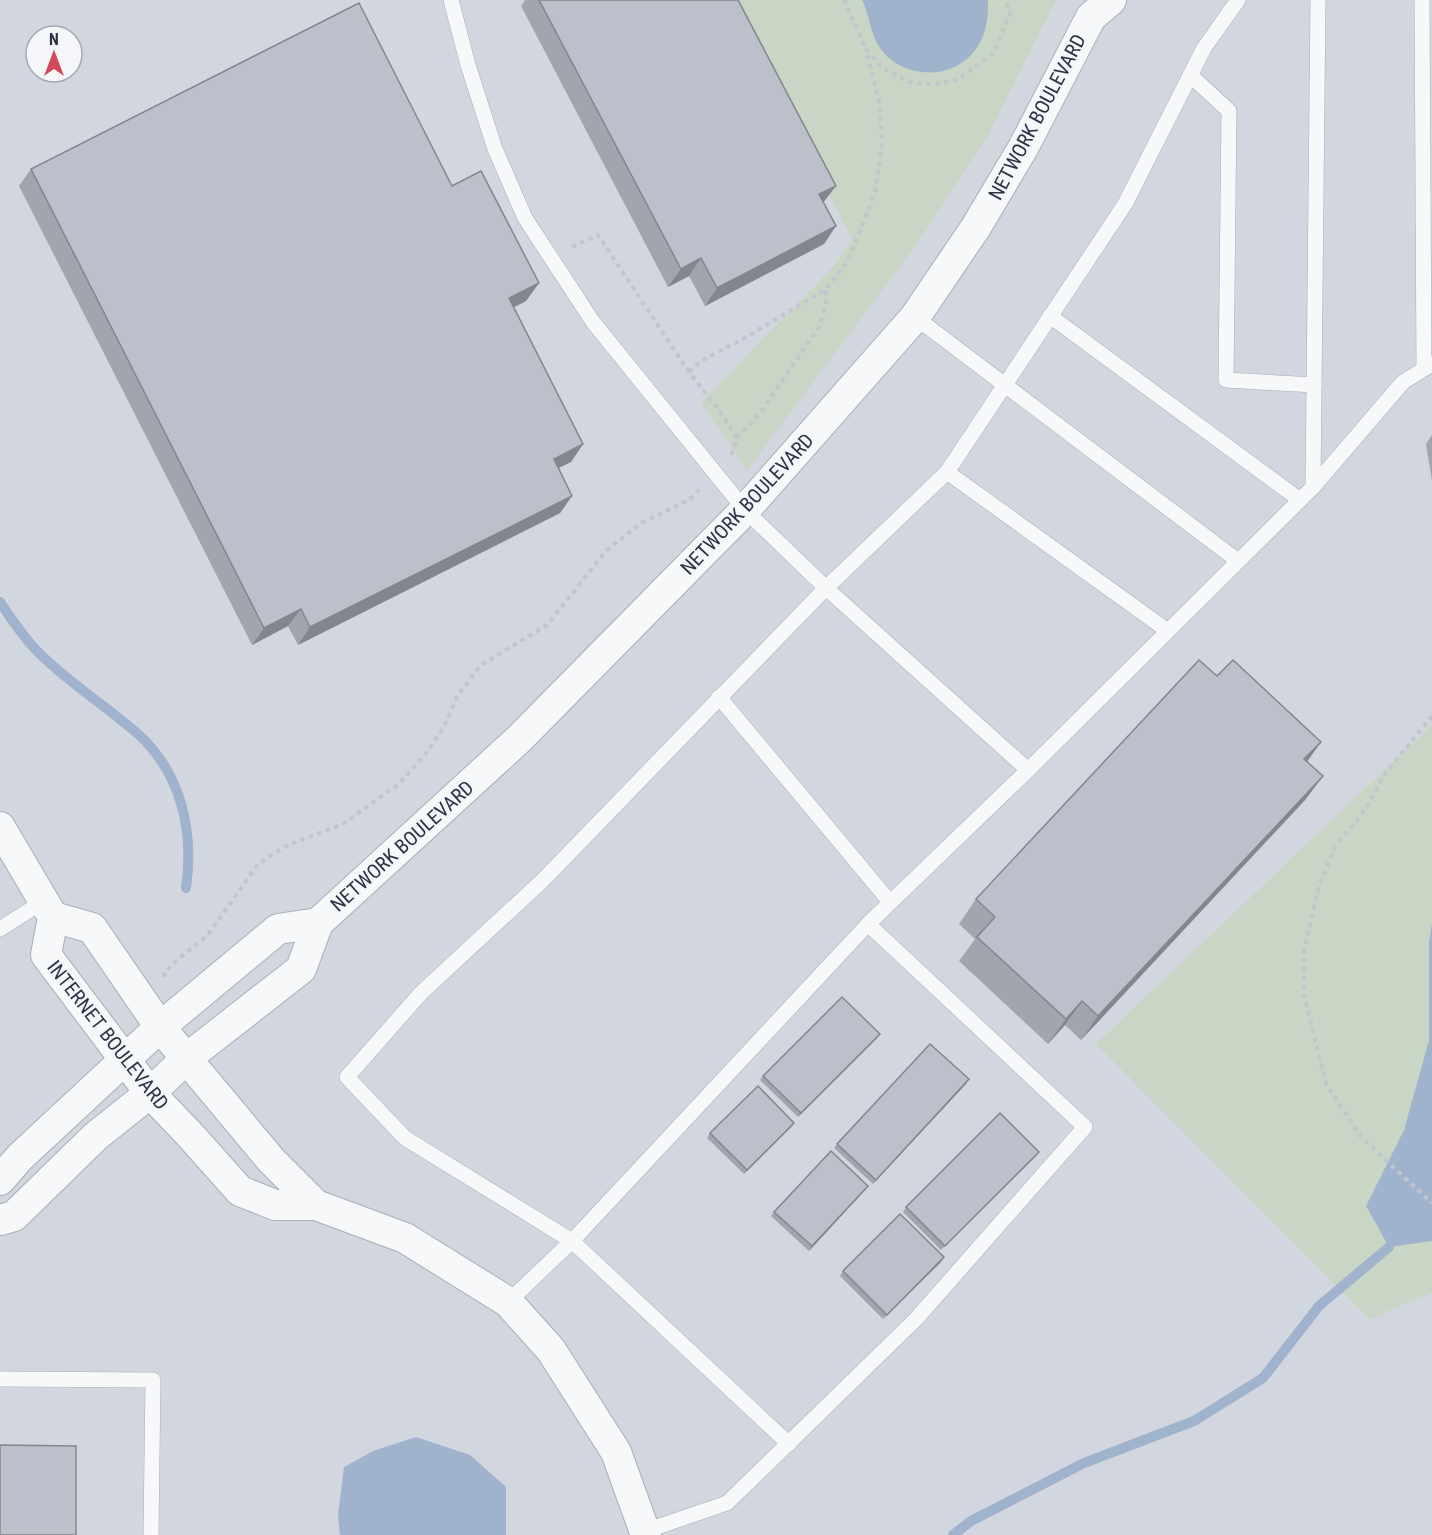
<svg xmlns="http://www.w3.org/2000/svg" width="1432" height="1535" font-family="'Roboto Condensed',sans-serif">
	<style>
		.built { fill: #d2d6de; fill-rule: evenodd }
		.green { fill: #c9d6c5 }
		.water { fill: #9fb4cc }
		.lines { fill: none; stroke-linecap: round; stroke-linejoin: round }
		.stream { stroke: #9fb4cc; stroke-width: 10 }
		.lane-casing { stroke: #a9aeb7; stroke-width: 16 }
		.street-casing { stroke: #a9aeb7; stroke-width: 32 }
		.path { stroke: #c2c5cb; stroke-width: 4; stroke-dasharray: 4.5 4.5; stroke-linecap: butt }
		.lane { stroke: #f7f8fa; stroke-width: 15 }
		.street { stroke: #f7f8fa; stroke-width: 30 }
		.wall { fill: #a1a5ae }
		.shaded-wall { fill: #83868d }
		.building { fill: #bbc0ca; stroke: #83868d; stroke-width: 1.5 }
		.labels { text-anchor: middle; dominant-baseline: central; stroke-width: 4.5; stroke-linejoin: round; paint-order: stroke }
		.street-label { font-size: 20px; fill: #2b3445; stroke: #f4f6f9 }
	</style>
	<rect width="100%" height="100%" fill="#e4e7ec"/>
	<!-- built -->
	<path class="built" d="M0 0H1432V1535H0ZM36 36H72V72H36Z"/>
	<!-- green -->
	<g class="green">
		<path d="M731 0H1056L987 137 917 244 747 470 701 403 834 266 852 239Z"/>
		<path d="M1432 725V1293L1369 1319 1096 1044Z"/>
	</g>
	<!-- water -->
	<g class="water">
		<path d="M862 0H988C988 18 987 34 976 49 954 81 902 80 880 48 870 34 870 15 862 0Z"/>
		<path d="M1432 924V1241L1389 1247 1366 1206 1404 1130 1429 1040V941Z"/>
		<path d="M416 1437 470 1455 506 1487V1535H340L338 1515 344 1467 373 1451Z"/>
	</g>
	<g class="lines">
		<!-- stream -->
		<g class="stream">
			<path d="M0 602C12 620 24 638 39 653 69 683 106 706 138 734 182 774 194 832 186 888"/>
			<path d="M953 1535 971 1521 1084 1463 1194 1421 1263 1378 1319 1306 1389 1247"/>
		</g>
		<!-- lane casing -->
		<g class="lane-casing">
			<g id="lane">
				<path d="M451 0 468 65 495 149 525 218 593 322 745 510 826 588 1028 770"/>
				<path d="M1422 0 1424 368"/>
				<path d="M1190 75 1229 111 1226 380 1314 385"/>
				<path d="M1050 316 1300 500"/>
				<path d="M915 317 1238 561"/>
				<path d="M947 472 1125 204 1204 48 1238 0"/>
				<path d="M1313 487 1318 0"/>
				<path d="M719 697 890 902"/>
				<path d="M0 929 44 901"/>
				<path d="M508 1302 572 1241 868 924 1028 770 1313 487 1403 382 1432 364"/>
				<path d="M0 1379 153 1380 151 1535"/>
				<path d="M789 1444 572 1241 405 1138 347 1077 421 993 543 880 826 588 947 472 1168 631"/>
				<path d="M645 1531 727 1503 916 1319 1085 1127 868 924"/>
			</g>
		</g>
		<!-- street casing -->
		<g class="street-casing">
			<g id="street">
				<path d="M0 827 53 917 46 955 150 1093 191 1136 240 1191 275 1205H316L405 1238 508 1302 551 1350 616 1452 646 1535"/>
				<path d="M53 917 92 928 160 1027 271 1160 316 1205"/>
				<path d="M0 1180 20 1157 160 1027 278 929 318 923"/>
				<path d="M0 1220 14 1216 96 1136 150 1093 187 1058 301 969 318 923 519 739 745 510 915 317 976 227 1023 148 1091 17 1111 0"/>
			</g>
		</g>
		<!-- path -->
		<g class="path">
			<path d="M844 0 866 49 884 69 909 82 933 84 957 80 993 54 1010 14 1006 0"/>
			<path d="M572 247 598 235 689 372 718 409 737 438 731 456"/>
			<path d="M689 372 701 361 743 339 826 289 848 261 875 193 882 144 880 105 866 49"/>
			<path d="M737 438 760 413 819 327 826 305V289"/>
			<path d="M1432 716 1386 772 1365 810 1335 847 1319 886 1304 952V995L1326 1084 1361 1137 1432 1203"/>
			<path d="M165 977 164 973 177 960 207 936 258 864 286 846 343 824 400 783 428 751 444 726 458 695 481 665 547 625 606 551 641 523 689 500 699 490"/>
		</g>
		<!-- lane -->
		<use href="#lane" class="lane"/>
		<!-- street -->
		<use href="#street" class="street"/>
	</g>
	<!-- wall -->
	<g class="wall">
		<path d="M525 0H738L824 203V244L705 306 689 276 668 287 521 6Z"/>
		<path d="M31 169 452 186 539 283 526 301 514 307 583 444 571 462 558 468 572 496 560 513 298 645 288 626 252 645 19 186Z"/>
		<path d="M1432 435V481L1426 444Z"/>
		<path d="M1307 762 1323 776 1305 800 1081 1040 1065 1025 1048 1044 959 961 975 939 959 924 976 899Z"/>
		<path d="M880 1034 876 1039 798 1117 760 1080 763 1076Z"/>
		<path d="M969 1079 873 1184 834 1148 837 1144Z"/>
		<path d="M794 1123 791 1127 744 1174 707 1138 710 1133Z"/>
		<path d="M1039 1152 1035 1157 941 1250 903 1212 906 1207Z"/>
		<path d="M865 1190 809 1251 771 1216 774 1212Z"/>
		<path d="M941 1262 883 1319 840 1276 843 1271Z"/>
	</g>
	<!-- shaded-wall -->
	<g class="shaded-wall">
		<path d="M836 186 823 203 819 194Z"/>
		<path d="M836 226 824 244 705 306 717 288Z"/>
		<path d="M701 258 689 276 668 287 681 269Z"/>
		<path d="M539 283 526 301 497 316 509 298Z"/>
		<path d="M583 444 571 462 542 476 554 459Z"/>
		<path d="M572 496 560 513 298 645 310 627Z"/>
		<path d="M301 609 288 626 252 645 264 628Z"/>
		<path d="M1321 742 1304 766V759Z"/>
		<path d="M1323 776 1305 800 1081 1040 1098 1016Z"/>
		<path d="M1082 1001 1065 1025 1048 1044 1066 1019Z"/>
		<path d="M880 1034 876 1039 798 1117 801 1113Z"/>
		<path d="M969 1079 966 1084 873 1184 876 1180Z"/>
		<path d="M794 1123 791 1127 744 1174 747 1170Z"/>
		<path d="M1039 1152 1035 1157 941 1250Z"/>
		<path d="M868 1186 865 1190 809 1251 812 1246Z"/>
		<path d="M944 1257 941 1262 883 1319 887 1315Z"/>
	</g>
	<!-- building -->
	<g class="building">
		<path d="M539 0H738L836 186 819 194 836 226 717 288 701 258 681 269Z"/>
		<path d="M359 3 452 186 481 171 539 283 509 298 583 444 554 459 572 496 310 627 301 609 264 628 31 169Z"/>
		<path d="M1199 660 1217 676 1233 660 1321 742 1304 759 1323 776 1098 1016 1082 1001 1066 1019 977 937 995 917 976 899Z"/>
		<path d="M842 997 880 1034 801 1113 763 1076Z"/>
		<path d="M930 1044 969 1079 876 1180 837 1144Z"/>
		<path d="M758 1086 794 1123 747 1170 710 1133Z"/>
		<path d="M1000 1113 1039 1152 945 1246 906 1207Z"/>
		<path d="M831 1151 868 1186 812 1246 774 1212Z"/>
		<path d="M900 1214 944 1257 887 1315 843 1271Z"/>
		<path d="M0 1445 76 1446V1535H0Z"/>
	</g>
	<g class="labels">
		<!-- street labels -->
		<g class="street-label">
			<text transform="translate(1037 117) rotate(-62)">NETWORK BOULEVARD</text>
			<text transform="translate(747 504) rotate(-47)">NETWORK BOULEVARD</text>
			<text transform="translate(402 846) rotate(-42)">NETWORK BOULEVARD</text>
			<text transform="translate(108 1035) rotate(52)">INTERNET BOULEVARD</text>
		</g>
	</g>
	<!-- north arrow -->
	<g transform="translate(54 54)"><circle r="28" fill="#f4f6f9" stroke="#a4a8b1" stroke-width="1.5"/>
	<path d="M0-4.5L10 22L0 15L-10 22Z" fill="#d1495b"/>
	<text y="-9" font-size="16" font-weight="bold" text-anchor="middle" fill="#2b3445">N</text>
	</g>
</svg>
